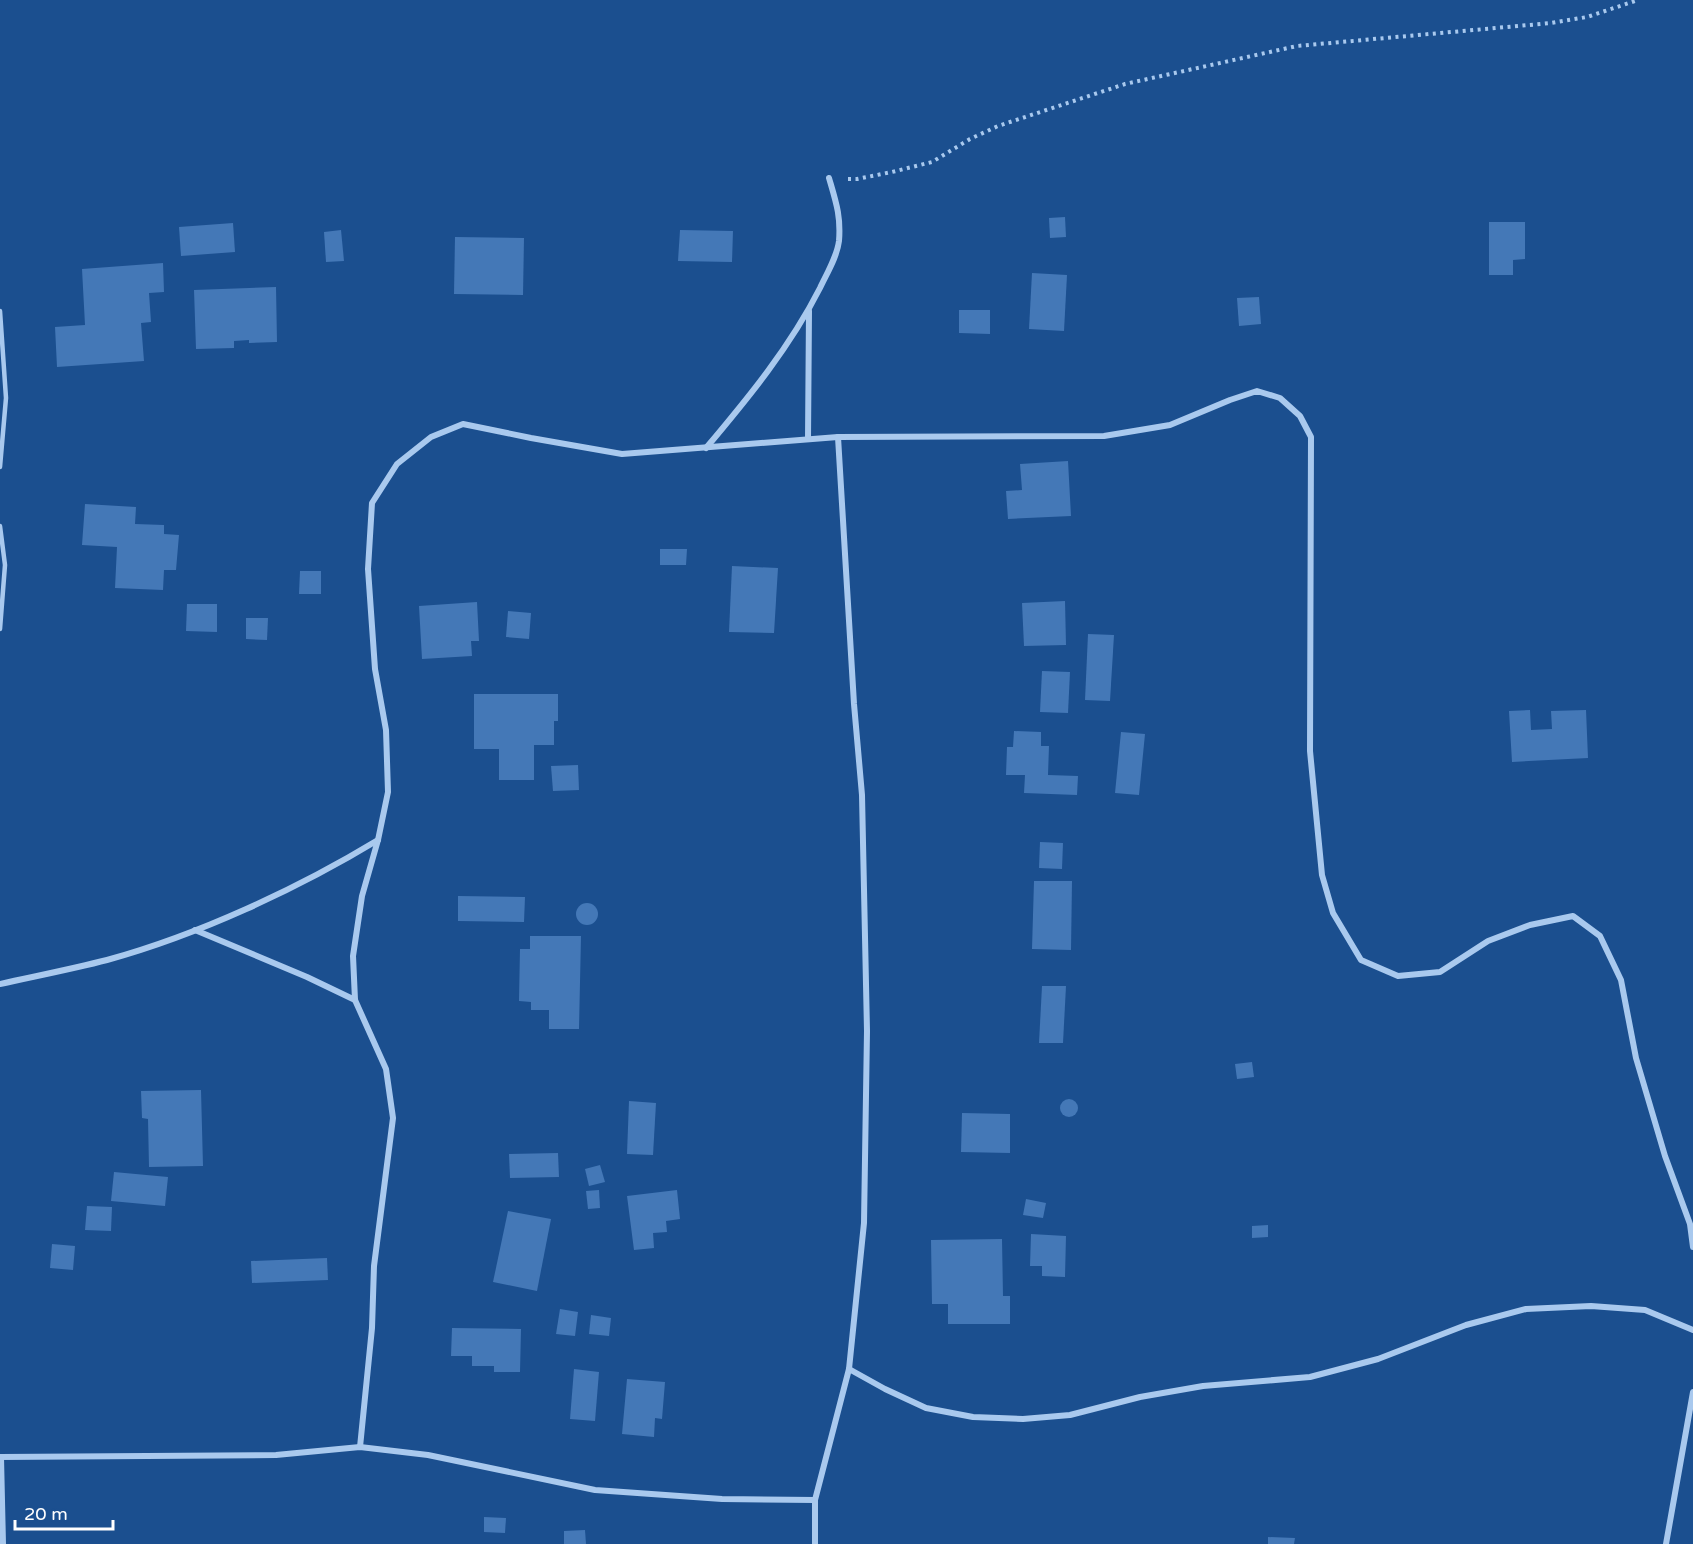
<svg xmlns="http://www.w3.org/2000/svg" width="1693" height="1544" font-family="'Varela Round',sans-serif">
	<style>
		.building { fill: #4478b7 }
		.lines { fill: none; stroke-linecap: round; stroke-linejoin: round }
		.path { stroke: #a9c9ee; stroke-width: 4; stroke-dasharray: 3 4.5; stroke-linecap: butt }
		.lane { stroke: #a9c9ee; stroke-width: 4.5 }
		.street { stroke: #a9c9ee; stroke-width: 6 }
	</style>
	<rect width="100%" height="100%" fill="#1b4f8f"/>
	<!-- building -->
	<g class="building">
		<path d="M1065 217 1066 237 1050 238 1049 218Z"/>
		<path d="M1489 222H1525V259L1513 260V275H1489Z"/>
		<path d="M233 223 235 252 181 256 179 227Z"/>
		<path d="M341 230 344 261 326 262 324 232Z"/>
		<path d="M680 230 733 231 732 262 678 261Z"/>
		<path d="M455 237 524 238 523 295 454 294Z"/>
		<path d="M163 263 164 292 149 293 151 322 141 323 144 361 57 367 55 327 85 325 82 269Z"/>
		<path d="M1032 273 1067 275 1064 331 1029 329Z"/>
		<path d="M276 287 277 342 249 343V340L234 341V348L196 349 194 290Z"/>
		<path d="M1259 297 1261 324 1239 326 1237 298Z"/>
		<path d="M959 310H990V334L959 333Z"/>
		<path d="M1068 461 1071 516 1008 519 1006 491 1022 490 1020 464Z"/>
		<path d="M85 504 136 507 135 524 164 525V534L179 535 176 570H164L163 590 115 588 117 547 82 545Z"/>
		<path d="M660 549H687L686 565H660Z"/>
		<path d="M732 566 778 568 774 633 729 632Z"/>
		<path d="M300 571H321V594H299Z"/>
		<path d="M1065 601 1066 645 1024 646 1022 603Z"/>
		<path d="M477 602 479 641H471L472 656 422 659 419 606Z"/>
		<path d="M187 604H217V632L186 631Z"/>
		<path d="M508 611 531 613 529 639 506 637Z"/>
		<path d="M246 618H268L267 640 246 639Z"/>
		<path d="M1088 634 1114 635 1110 701 1085 700Z"/>
		<path d="M1042 671 1070 672 1068 713 1040 712Z"/>
		<path d="M474 694H558V721H554V745H534V780H499V749H474Z"/>
		<path d="M1530 710 1531 730 1552 729 1551 711 1586 710 1588 758 1512 762 1509 711Z"/>
		<path d="M1014 731 1041 732V746H1049L1048 775 1078 776 1077 795 1024 793 1025 775H1006L1007 747H1013Z"/>
		<path d="M1121 732 1145 734 1139 795 1115 793Z"/>
		<path d="M578 765 579 790 553 791 551 766Z"/>
		<path d="M1040 842 1063 843 1062 869 1039 868Z"/>
		<path d="M1034 881H1072L1071 950 1032 949Z"/>
		<path d="M458 896 525 897 524 922 458 921Z"/>
		<circle cx="587" cy="914" r="11"/>
		<path d="M530 936H581L579 1029H549V1010H531V1002L519 1001 520 949H530Z"/>
		<path d="M1042 986H1066L1063 1043H1039Z"/>
		<path d="M1252 1062 1254 1077 1237 1079 1235 1064Z"/>
		<path d="M201 1090 203 1166 149 1167 148 1119 142 1118 141 1091Z"/>
		<circle cx="1069" cy="1108" r="9"/>
		<path d="M629 1101 656 1103 653 1155 627 1154Z"/>
		<path d="M962 1113 1010 1114V1153L961 1152Z"/>
		<path d="M558 1153 559 1177 510 1178 509 1154Z"/>
		<path d="M600 1165 605 1182 589 1186 585 1169Z"/>
		<path d="M114 1172 168 1177 165 1206 111 1201Z"/>
		<path d="M599 1190 600 1208 588 1209 586 1191Z"/>
		<path d="M677 1190 680 1219 666 1221 667 1232 653 1233 654 1248 634 1250 627 1196Z"/>
		<path d="M1026 1199 1046 1203 1043 1218 1023 1215Z"/>
		<path d="M87 1206 112 1207 111 1231 85 1230Z"/>
		<path d="M508 1211 551 1219 537 1291 493 1282Z"/>
		<path d="M1268 1225V1237L1252 1238V1226Z"/>
		<path d="M1031 1234 1066 1236 1065 1277 1042 1276V1266H1030Z"/>
		<path d="M1002 1239 1003 1296H1010V1324H948V1304H932L931 1240Z"/>
		<path d="M52 1244 75 1246 73 1270 50 1268Z"/>
		<path d="M327 1258 328 1280 252 1283 251 1261Z"/>
		<path d="M560 1309 578 1312 575 1336 556 1334Z"/>
		<path d="M591 1315 611 1318 609 1336 589 1334Z"/>
		<path d="M452 1328 521 1329 520 1372H494V1366H472V1356H451Z"/>
		<path d="M574 1369 599 1372 595 1421 570 1419Z"/>
		<path d="M627 1379 665 1382 662 1419 655 1418 654 1437 622 1434Z"/>
		<path d="M484 1517 506 1518 505 1533 484 1532Z"/>
		<path d="M585 1530 586 1544H564V1531Z"/>
		<path d="M1268 1537 1295 1538 1294 1544H1268Z"/>
	</g>
	<g class="lines">
		<!-- path -->
		<path class="path" d="M848 179H857L892 172 932 162 970 139 998 126 1125 84 1297 46 1551 23 1587 17 1638 0"/>
		<!-- lane -->
		<g class="lane">
			<path d="M0 311 6 398 0 467"/>
			<path d="M0 526 5 565 0 629"/>
		</g>
		<!-- street -->
		<g class="street">
			<path d="M808 439 809 311"/>
			<path d="M706 448C749 397 790 347 820 288 827 273 837 257 839 241 841 216 836 202 829 178"/>
			<path d="M195 930 307 977 355 1000"/>
			<path d="M0 984C36 976 72 969 107 960 198 935 297 889 378 840"/>
			<path d="M849 1369 885 1389 926 1408 973 1417 1023 1419 1070 1415 1140 1397 1203 1386 1310 1377 1378 1359 1466 1325 1526 1309 1591 1306 1645 1310 1693 1330"/>
			<path d="M360 1447 372 1328 374 1266 393 1118 386 1069 355 1000 353 956 362 896 378 840 388 792 386 730 375 669 368 569 372 503 397 464 431 437 463 424 531 438 622 454 838 437 1104 436 1170 425 1230 400 1257 391 1280 398 1300 416 1311 437 1310 751 1322 875 1333 913 1361 960 1398 976 1440 972 1488 941 1530 925 1573 916 1600 936 1621 980 1636 1058 1665 1156 1690 1224 1693 1247"/>
			<path d="M0 1457 276 1455 360 1447 428 1455 595 1490 722 1499 815 1500"/>
			<path d="M1 1457 3 1544"/>
			<path d="M815 1544V1500L849 1369 864 1223 867 1031 862 795 854 704 838 437"/>
			<path d="M1666 1544 1693 1392"/>
		</g>
	</g>
	<!-- scale -->
	<path d="M15 1520v9h98v-9" fill="none" stroke="#ffffff" stroke-width="3"/>
	<text x="24" y="1520" font-size="18" fill="#ffffff" stroke="#1b4f8f" stroke-width="4.5" paint-order="stroke">20 m</text>
</svg>
